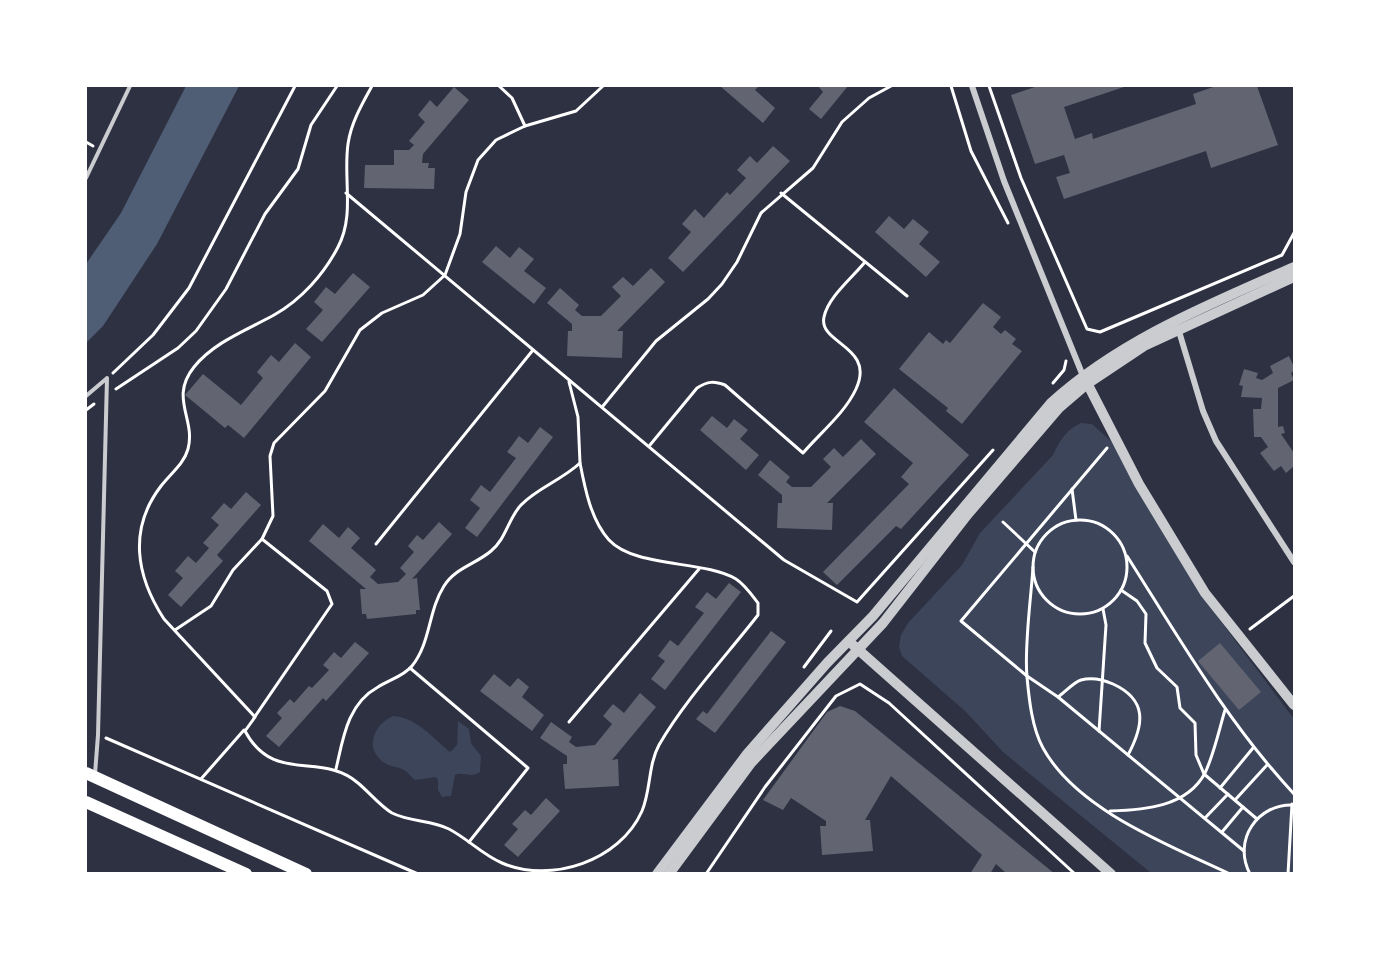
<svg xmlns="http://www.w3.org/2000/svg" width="1380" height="959" font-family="'Exo 2',sans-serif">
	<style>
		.green { fill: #3c4559 }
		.water { fill: #4f5d75 }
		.building { fill: #626471 }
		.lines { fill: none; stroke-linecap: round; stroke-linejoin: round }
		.path { stroke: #fff; stroke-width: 3 }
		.service { stroke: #caccd0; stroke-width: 4 }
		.minor { stroke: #caccd0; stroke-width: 6 }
		.tertiary { stroke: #caccd0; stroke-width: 10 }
		.secondary { stroke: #fff; stroke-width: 12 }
	</style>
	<rect width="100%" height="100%" fill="#2d3142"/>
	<!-- green -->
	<g class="green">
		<path d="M1081 423 1092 424 1113 443 1201 595 1294 719V873H1151L1003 752 966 712 902 656 899 647 901 635 908 623 962 565 980 533 1053 455C1060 440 1066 430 1081 423Z"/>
		<path d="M393 716C416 717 433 738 450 752L457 745 458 721 469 729 471 743 481 756 480 772C471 779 463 771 455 775L451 796 442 797 438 790V780L436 777 415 780C411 777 409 773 404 770 399 767 392 767 386 764 363 750 373 725 393 716Z"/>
	</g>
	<!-- water -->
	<path class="water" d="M186 86H239L157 244 103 326 86 343V264L121 213Z"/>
	<!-- building -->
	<g class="building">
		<path d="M720 86H759L755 90 775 108 763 123Z"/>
		<path d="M818 86H848L821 119 809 109 823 92Z"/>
		<path d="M1038 86H1127L1064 107 1075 139 1092 133 1093 139 1196 104 1193 94 1216 86H1257L1278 145 1211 168 1206 151 1064 199 1056 177 1070 173 1064 155 1035 164 1011 95Z"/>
		<path d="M454 87 469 100 423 154 422 163H429L428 168H435L434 189 364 188 365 165H394V150H409L414 145 409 141 425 122 418 115 430 100 437 107Z"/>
		<path d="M773 146 790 161 683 272 668 258 691 232 682 224 695 209 704 218 727 192 730 195 746 178 737 170 750 156 757 163Z"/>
		<path d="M889 216 904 229 913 219 929 232 919 244 940 262 926 277 875 232Z"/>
		<path d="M496 246 510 258 519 247 534 259 524 271 546 288 534 304 482 262Z"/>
		<path d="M651 268 665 282 617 331H623L622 358 567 356 568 331H572V324L547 303 560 288 579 305 575 310 582 316H601L621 296 612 287 623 277 633 286Z"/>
		<path d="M353 273 370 287 322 342 306 329 323 310 314 302 326 287 335 294Z"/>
		<path d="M983 303 1001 317 993 327 1001 334 1005 330 1016 339 1012 344 1022 351 962 424 946 411 948 408 899 369 929 332 943 344 946 340 950 343Z"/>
		<path d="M295 343 311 357 244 438 228 425 225 428 185 395 203 374 241 405 263 378 257 372 271 355 279 362Z"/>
		<path d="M1289 356 1294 367V371L1291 373 1294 380 1278 388V427L1283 426 1285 433 1281 434 1294 453V466L1286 473 1281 466 1274 471 1260 453 1268 447 1261 437H1254L1253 409H1261L1262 398 1241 397 1243 386 1239 385 1244 369 1258 373 1256 378 1262 380 1273 373 1270 366Z"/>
		<path d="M894 388 969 455 901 529 896 526 837 585 823 572 909 484 901 477 913 463 864 422Z"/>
		<path d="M712 416 727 428 734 419 748 430 740 439 759 455 746 470 700 430Z"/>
		<path d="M540 427 553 437 477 537 465 528 480 508 470 500 481 485 490 492 516 458 507 452 519 436 528 443Z"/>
		<path d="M861 439 876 454 827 503H833L832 530 777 528 778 503H782V495L758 475 770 460 790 477 786 482 792 487H811L831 467 823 459 834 448 843 457Z"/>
		<path d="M246 492 261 505 217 555 223 561 181 607 168 595 183 578 175 571 188 556 196 563 209 548 203 543 219 525 211 518 224 503 231 509Z"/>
		<path d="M439 522 452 534 412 579 417 578 420 610H416V614L367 619 366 614H362L360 589H366L309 541 323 524 339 538 348 527 360 538 351 548 376 570 370 577 378 584 398 582 406 574 400 568 414 552 408 546 417 535 423 540Z"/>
		<path d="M729 583 741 592 665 690 651 679 665 661 658 656 670 640 678 646 704 613 695 607 707 592 716 599Z"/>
		<path d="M771 631 786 642 715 733 696 719 703 711 707 714Z"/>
		<path d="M355 642 369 653 326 701 323 698 279 747 266 736 282 718 277 713 290 699 294 703 309 686 312 688 329 670 323 665 334 652 341 658Z"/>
		<path d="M1220 643 1261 692 1239 710 1198 661Z"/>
		<path d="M494 674 510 687 518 678 529 687 522 697 544 715 532 731 480 691Z"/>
		<path d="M640 693 656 707 612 760 618 759 619 786 565 789 563 764H567V756L540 738 551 722 572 737 569 742 576 747 595 745 612 724 603 716 613 704 624 713Z"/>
		<path d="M840 706 855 711 1055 874H1007L996 864 990 874H970L982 855 891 776 865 820H870L873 851 822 855 820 826H826V821L791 798 783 810 763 800 827 712Z"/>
		<path d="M546 798 560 811 518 857 504 845 518 829 512 824 525 810 531 815Z"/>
	</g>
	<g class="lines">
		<!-- path -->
		<g class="path">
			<path d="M372 86C362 104 351 123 348 144 343 179 355 215 338 247 324 274 301 300 274 315 247 330 214 342 194 367 169 398 196 419 188 449 184 464 170 474 161 486 128 529 136 576 164 619L255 717 245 731C274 785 321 751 358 783 369 792 380 806 392 813 410 822 431 820 449 829 468 839 483 855 502 863 551 884 620 861 642 811 651 790 648 765 659 745 685 700 726 656 758 615V603C752 595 745 585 736 579 704 560 635 568 609 540 591 520 585 489 580 463"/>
			<path d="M499 86 512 98 525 126"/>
			<path d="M951 86 971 151 1008 223"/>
			<path d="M989 86 1021 178 1087 329 1100 332 1282 255 1294 233"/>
			<path d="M86 142 93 146"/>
			<path d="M346 193 784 560 857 602 993 450"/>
			<path d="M781 193 907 296"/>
			<path d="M113 373 153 335 189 288 295 86"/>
			<path d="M1053 383 1064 370 1066 361"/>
			<path d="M116 389 178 348 196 331 226 289 265 214 298 169 311 125 337 86"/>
			<path d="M603 406 656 341 708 299 722 284 737 262 761 213 813 168 842 122 869 98 891 86"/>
			<path d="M86 410 94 404"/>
			<path d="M650 445 697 388C708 381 714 381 725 385L803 453C820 433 845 413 856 389 876 346 818 344 824 317 828 297 853 277 865 262"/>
			<path d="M1107 448 961 621 1027 676 1058 697 1244 851"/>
			<path d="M1072 489 1076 520"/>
			<circle cx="1080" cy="567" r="47"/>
			<path d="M1003 522 1035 552"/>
			<path d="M376 544 533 350"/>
			<path d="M1127 556C1179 638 1228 723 1294 794"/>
			<path d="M1033 567C1031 599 1024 647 1027 677 1029 699 1032 728 1043 748 1077 810 1169 845 1230 874"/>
			<path d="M1121 590 1137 601 1146 614 1145 643 1157 668 1177 687 1180 708 1195 723 1196 755 1204 774 1257 819"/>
			<path d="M1250 629 1294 596"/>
			<path d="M175 630 211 606 233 570 262 539 273 516 270 456 274 443 325 391 360 330 382 313 423 295 445 275 460 234 466 192 478 160 496 140 525 126 576 111 603 86"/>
			<path d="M804 667 831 631"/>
			<path d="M410 668 528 768 469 842"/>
			<path d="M1058 697C1065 692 1074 682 1081 680 1092 677 1104 680 1113 684 1148 700 1144 725 1128 755"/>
			<path d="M254 718 332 604 327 591 262 539"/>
			<path d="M569 722 699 569"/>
			<path d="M1099 731 1106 625 1103 609"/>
			<path d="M106 738 418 874"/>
			<path d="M336 769C343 739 347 704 378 687 389 680 404 676 412 666 431 642 428 611 444 586 455 568 476 564 491 551 506 539 508 519 521 505 537 488 562 480 580 463L578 417 569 382"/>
			<path d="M201 779 244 730"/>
			<path d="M1220 788 1253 748"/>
			<path d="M1235 800 1267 765"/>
			<path d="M1110 811C1144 810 1187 807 1205 773 1214 754 1219 730 1225 710"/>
			<path d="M1205 818 1228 794"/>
			<path d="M1222 832 1243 807"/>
			<path d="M706 874 765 787 836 696 860 684 889 703 1075 874"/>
			<path d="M1250 874C1232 840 1258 803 1294 805"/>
			<path d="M1288 874 1292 804"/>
		</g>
		<!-- service -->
		<g class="service">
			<path d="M86 178 130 86"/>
			<path d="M86 396 106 379"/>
			<path d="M95 774 98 735 107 378"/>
		</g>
		<!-- minor -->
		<g class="minor">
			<path d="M972 86 1004 181 1083 376"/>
			<path d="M1178 328 1203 411 1216 441 1294 562"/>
		</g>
		<!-- tertiary -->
		<g class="tertiary">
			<path d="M1085 379 1139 484 1205 593 1294 705"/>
			<path d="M853 645 1111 874"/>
			<path d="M657 874 747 754 827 663 873 616 1051 403C1120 340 1210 304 1294 267"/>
			<path d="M669 874 751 763 883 623 968 514 1059 408 1087 384 1144 346 1294 277"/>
		</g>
		<!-- secondary -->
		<g class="secondary">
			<path d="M86 773 306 874"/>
			<path d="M86 802 246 874"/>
		</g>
	</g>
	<!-- border -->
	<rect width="1380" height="959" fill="none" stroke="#ffffff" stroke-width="174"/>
</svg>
